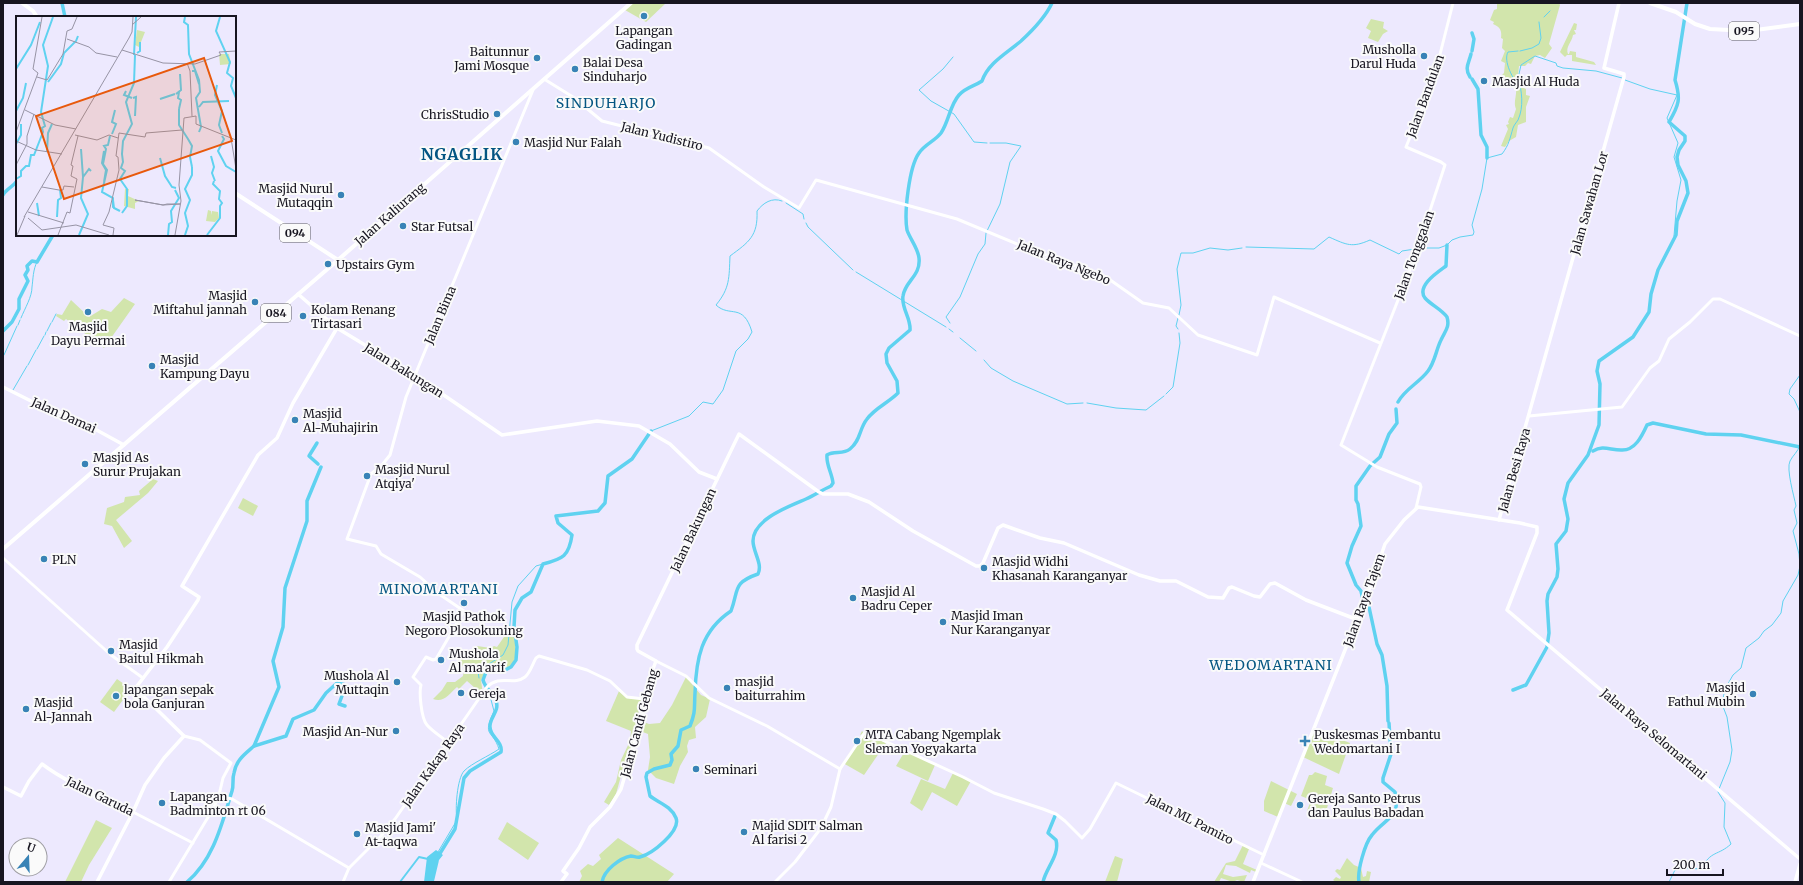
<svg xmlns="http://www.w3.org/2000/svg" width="1803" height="885" font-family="Merriweather,serif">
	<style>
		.green { fill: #d2e5ac }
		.water { fill: #5fd2f0 }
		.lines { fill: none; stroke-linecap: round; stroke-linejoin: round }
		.stream { stroke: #5fd2f0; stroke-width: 1 }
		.canal { stroke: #5fd2f0; stroke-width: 2 }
		.river { stroke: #5fd2f0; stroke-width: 3.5 }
		.tertiary { stroke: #fff; stroke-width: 3 }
		.secondary { stroke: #fff; stroke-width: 3.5 }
		.primary { stroke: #fff; stroke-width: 4 }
		.poi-dot { fill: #3883b6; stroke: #fafafa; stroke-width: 1.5 }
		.labels { text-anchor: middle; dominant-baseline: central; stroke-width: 4; stroke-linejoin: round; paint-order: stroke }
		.shield { fill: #fafafa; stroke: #5b5a61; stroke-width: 1 }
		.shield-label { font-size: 11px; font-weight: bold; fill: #171520 }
		.poi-label { font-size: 12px; fill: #171520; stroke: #fafafa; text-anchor: start }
		.street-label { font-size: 12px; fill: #171520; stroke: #fafafa }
		.quarter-label { font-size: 14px; letter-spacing: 1px; fill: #045582; stroke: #fafafa }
		.district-label { font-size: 16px; font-weight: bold; letter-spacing: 1px; fill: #045582; stroke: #fafafa }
		.inset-river { fill: none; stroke: #5fd2f0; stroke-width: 2 }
		.inset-road { fill: none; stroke: #9794a5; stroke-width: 1 }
		.view { fill: #e8590c; fill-opacity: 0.15; stroke: #e8590c; stroke-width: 2 }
		.inset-edge { fill: none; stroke: #171520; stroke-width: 2 }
	</style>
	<rect width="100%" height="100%" fill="#ede9fe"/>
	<!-- green -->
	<g class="green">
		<path d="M632 3H666L646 22 625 10Z"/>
		<path d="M1497 3H1559L1560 5 1549 44 1552 48 1545 58 1540 55 1535 56 1531 64 1528 63 1525 66H1519L1518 75 1522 84 1521 87 1526 89V95L1530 96 1526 107V122L1518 125 1516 137 1509 141 1505 147 1501 146 1508 129 1506 125 1509 124 1508 122 1510 117 1513 118 1516 109C1513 102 1517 96 1516 88L1511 87 1507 83 1505 85 1501 80 1502 75 1504 73 1505 63 1501 61 1505 51 1502 48 1503 39 1501 38C1502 30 1500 27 1493 24L1494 22 1490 20 1494 10 1497 9Z"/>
		<path d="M1371 19 1384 22 1383 28 1388 31 1383 34 1378 42 1368 38 1371 31 1366 28Z"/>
		<path d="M1574 23 1577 24 1576 30H1574L1576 34 1573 35C1572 42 1565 47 1568 54H1569L1570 51 1576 52V57L1594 62 1596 65 1572 61V55H1567L1565 57 1560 52Z"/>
		<path d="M124 298 135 304 104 348 66 319 64 321 56 316 57 314 62 315 71 300 89 317 102 309 111 312Z"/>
		<path d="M153 479 158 481 148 493 116 520 132 541 124 548 112 526 104 524 107 508 124 502 125 497 140 495 139 491Z"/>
		<path d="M243 498 258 506 253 516 238 508Z"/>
		<path d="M504 637H514C517 654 518 664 501 671L493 668 485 672 481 680 483 695 467 681 459 689 457 687C449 694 444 703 433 699L442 690 447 682H455L463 676 464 668 457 659 474 653 477 646 491 648 494 646 497 647Z"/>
		<path d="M686 677 701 695 710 699 706 717 695 727 696 738 689 740 687 746 688 752 680 766 674 784 656 778 648 770 650 757 648 734 640 731 641 721 649 724 660 723 672 705Z"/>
		<path d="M117 679 131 689 114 712 100 702Z"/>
		<path d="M619 691 627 698 641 699 633 743 626 758 616 794 609 805 604 802 616 782 621 760 630 741 631 731 606 721Z"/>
		<path d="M1314 729 1350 743 1339 774 1303 757Z"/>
		<path d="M862 731 863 732 886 743 864 775 843 763 862 734 860 735Z"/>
		<path d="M905 751 935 765 928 781 896 766Z"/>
		<path d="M1315 772 1327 776 1325 785 1333 788 1324 818 1307 811 1311 800 1301 796 1309 775H1312Z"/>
		<path d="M953 773 971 781 957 806 932 792 922 811 910 803 921 779 945 789Z"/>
		<path d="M1271 781 1297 794 1291 806 1284 803 1278 817 1264 811V801Z"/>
		<path d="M96 820 112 828 89 865 81 882H65Z"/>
		<path d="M507 822 539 843 528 860 498 839Z"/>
		<path d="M618 838 674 874 667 882H579L582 876 580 871 588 864 593 866 601 859 599 855Z"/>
		<path d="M1243 845 1249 849 1243 864 1257 870 1256 872 1251 870 1250 873 1236 866 1226 865 1223 874 1233 877 1247 875 1244 882 1237 880 1233 882 1221 878 1219 882H1214L1226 863 1235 861Z"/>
		<path d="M1115 856 1123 859 1117 882H1105Z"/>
		<path d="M1347 858 1354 865 1361 868 1363 877 1366 876 1367 871 1371 872 1369 882H1336L1333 880 1336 877 1340 879 1341 877 1335 871 1337 869 1340 870Z"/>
	</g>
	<!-- water -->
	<path class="water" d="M436 850 443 855 435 865 432 882H424L427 857Z"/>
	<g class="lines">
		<!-- stream -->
		<g class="stream">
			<path d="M1544 17 1550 11"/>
			<path d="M1518 51 1508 52C1503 61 1513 80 1520 87"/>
			<path d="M1520 51 1532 48 1539 44 1541 38 1539 22"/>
			<path d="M953 57 943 69 919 90 931 101 954 114 974 142 987 143"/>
			<path d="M1519 74 1521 65 1535 56 1556 63 1557 66 1563 68 1596 71 1622 78"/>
			<path d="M1625 80 1650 89 1677 95 1667 118 1678 143 1674 157 1681 180 1677 201 1674 236"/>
			<path d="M786 203 803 214 804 219"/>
			<path d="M806 223 808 227 853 270"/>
			<path d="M1246 247 1314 249 1329 237C1347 245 1352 248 1370 240L1399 254 1402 251 1415 249"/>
			<path d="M1420 248H1439L1447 245 1452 240 1460 237 1473 235 1474 232 1472 225 1482 189 1487 158 1502 154C1509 145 1510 138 1513 128 1514 125 1516 123 1518 120 1524 107 1522 91 1518 77"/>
			<path d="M856 272 946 327"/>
			<path d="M1179 315 1181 305 1177 269 1181 253H1193L1210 248 1228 250 1242 248"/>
			<path d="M21 318C25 308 32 297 32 287 33 280 33 269 37 262"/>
			<path d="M52 322 56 314"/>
			<path d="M950 323 946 317 960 297 978 254 985 244 986 233 1000 204 1010 162 1021 146 1006 143H990"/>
			<path d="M18 325 20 320"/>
			<path d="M949 329 953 332"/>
			<path d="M1178 329 1176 326 1178 318"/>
			<path d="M47 331 51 323"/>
			<path d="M45 335 46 332"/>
			<path d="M960 338 976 351"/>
			<path d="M37 349 44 336"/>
			<path d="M4 355 17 326"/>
			<path d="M3 358V357"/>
			<path d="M984 360 991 368 1013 381 1067 404 1083 403"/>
			<path d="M28 365 36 350"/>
			<path d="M1800 375 1790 389 1789 394 1794 399 1800 412"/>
			<path d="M13 390 27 366"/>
			<path d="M1166 394 1173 387 1180 343 1179 333"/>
			<path d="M1087 403 1116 408 1146 410 1164 396"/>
			<path d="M651 431 689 416 703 402 713 404 723 390 736 351 748 339 752 332C743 302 730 318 716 305 730 288 729 278 730 256 749 242 758 236 757 211 763 203 772 197 782 201"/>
			<path d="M479 678 478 671 503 655 508 645 512 602 518 586 536 566 543 564"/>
			<path d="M1719 789 1730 762 1732 750 1727 717 1722 704 1725 689 1733 675 1741 668 1746 648 1759 638 1764 631 1772 625 1781 613 1783 601 1798 575 1800 566 1799 554 1793 531 1797 523 1794 510 1796 506C1794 496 1786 469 1790 461 1793 455 1798 452 1800 445"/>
			<path d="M438 852 457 820C455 809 457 779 464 771 472 763 489 756 499 749 492 728 482 738 494 711L490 696"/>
			<path d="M1669 882 1675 870 1686 868 1701 869C1711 850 1718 856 1731 844L1724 827 1725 803 1718 792"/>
		</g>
		<!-- canal -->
		<path class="canal" d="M400 882 419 857 428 859"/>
		<!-- river -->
		<g class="river">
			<path d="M62 3 65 17"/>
			<path d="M1472 51 1474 39 1472 33"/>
			<path d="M1470 77C1464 68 1469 63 1471 54"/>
			<path d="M1472 79 1478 89 1481 135 1487 147V158"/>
			<path d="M3 195C6 189 13 187 17 181"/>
			<path d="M3 331 12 322 19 309V299L28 281 25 275 28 270 27 266 32 261 37 262 53 235"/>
			<path d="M1398 402C1405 389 1419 383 1428 371 1435 362 1436 350 1441 340 1445 331 1450 327 1447 317 1441 309 1431 305 1425 298 1416 286 1438 272 1446 266L1447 245"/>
			<path d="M317 443 309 456 318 464"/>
			<path d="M1593 451C1603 445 1610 450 1621 450 1635 451 1642 436 1647 425L1653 423 1706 434 1741 435 1800 447"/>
			<path d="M321 467 307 501V521L285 588 283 627 273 661 279 687 254 746 286 736 293 719 314 710 326 693 337 683 346 685 339 704 345 706"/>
			<path d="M1513 690 1526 685 1547 647 1549 633 1547 601 1548 594 1557 577 1558 569 1556 544 1566 531 1568 519 1564 499 1568 483 1588 455 1599 425 1600 384 1597 371 1599 361 1633 337 1649 312 1651 294 1658 270 1676 235 1677 221 1688 193 1686 181 1678 165 1677 157 1679 150 1685 141V136L1669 122C1679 105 1681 99 1675 80L1687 3"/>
			<path d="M1388 721 1387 686 1382 655 1377 644 1369 607 1363 600 1361 591 1356 585 1347 563 1352 546 1361 526 1358 504 1356 500V486L1370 466 1380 457 1389 434 1397 423 1396 409"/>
			<path d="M439 855 455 829 464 778 470 771 501 752C503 741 490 737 490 727 489 718 500 711 496 701 493 693 485 688 483 680L486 672 492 669 501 672 511 667 516 660 517 647 514 627 515 610 522 598 531 592 543 564C563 559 569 556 572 535L558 523 556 516 598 511 605 503 608 476 632 459 651 431"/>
			<path d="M187 882C214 859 222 823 232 791 234 785 232 779 234 773 236 760 245 754 254 746"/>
			<path d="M432 882 437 861"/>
			<path d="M602 882C604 870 620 858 631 856 634 856 637 858 640 857 652 854 681 831 676 818 671 806 659 803 650 796L646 777 647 773 654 769 670 765 672 760 671 754 678 746 681 730 690 726C696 711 694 708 695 693 696 659 701 631 731 611 739 590 732 583 758 574 763 564 753 552 753 541 753 519 790 506 806 499 815 495 822 490 831 486L833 483C832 473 826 465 827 455 834 450 843 455 850 449 861 440 859 429 867 419 875 408 888 403 898 393L897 381 887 363 886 354 889 348 910 330C911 318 901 308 903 296 905 281 921 276 919 258 918 248 910 239 907 230 904 213 909 167 919 153 925 144 935 141 941 133 949 121 950 105 959 95 966 87 975 86 982 81 988 63 1007 53 1021 41 1033 30 1045 18 1052 3"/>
			<path d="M1043 882C1046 868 1060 855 1056 840L1048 833 1055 816"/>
			<path d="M1359 882C1357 871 1365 843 1372 835 1384 819 1402 817 1395 792L1383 782V778L1391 754 1389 723"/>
		</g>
		<!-- tertiary -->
		<g class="tertiary">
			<path d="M544 79 573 97 602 121 709 148 764 187 799 208 816 180 957 219 1022 246 1106 277 1143 303 1169 308 1198 335 1257 355 1274 297 1380 343"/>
			<path d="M1529 416 1622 407 1650 368 1659 361 1669 339 1690 322 1713 299H1720L1800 336"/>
			<path d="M1416 508 1421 487 1420 484 1377 467 1341 445 1413 262 1445 165 1441 162 1406 147 1434 78 1453 3"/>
			<path d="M3 558 111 655 143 678"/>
			<path d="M656 661 686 676 709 698 767 726 840 769"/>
			<path d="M184 736 200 740 231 763 223 778 219 795"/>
			<path d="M449 743C442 737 433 732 427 725 421 718 419 692 421 685L413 677 426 657 433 660 436 659 464 611 439 594 420 577 381 554 376 546 347 539 371 474 382 465 390 455 406 397 533 90"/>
			<path d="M133 812 193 843"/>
			<path d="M1261 863 1302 882"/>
			<path d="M169 882 213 809 219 796 232 799 349 868"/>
			<path d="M343 882 349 868 381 836 395 819 487 687C500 674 513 686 525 677 530 673 533 663 536 658L539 656 587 670 610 681 627 697 644 699"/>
			<path d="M775 882 795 862 821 828 831 807 840 769 865 732 963 777 994 793 1043 809 1056 814 1065 821 1082 838 1090 829 1116 783 1264 855"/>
		</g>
		<!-- secondary -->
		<g class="secondary">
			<path d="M298 294 337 328 416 376 502 435 597 421 639 426 670 444 699 472 717 479"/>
			<path d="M3 387 43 407 71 416 124 445"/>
			<path d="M1499 520 1624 77V74L1604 68 1619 3"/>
			<path d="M3 787 21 796 29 781 42 764C70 785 102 796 133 812"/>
			<path d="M219 796V795"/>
			<path d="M97 882 133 812 145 785 164 758 184 736 138 691 137 686 167 647 198 600 199 597 182 586 258 455 277 438 293 403 337 328"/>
			<path d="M561 882 567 874 563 871 579 848 590 827 610 807 621 789 640 724 647 685 656 661 638 651 637 649V645L739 434 819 492 823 494H848L869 502 913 531 976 566H980L983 563 998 528 1003 525 1040 538 1064 543 1139 575 1160 581H1176L1208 597 1223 598 1229 588 1232 587 1254 596 1260 597 1270 584 1275 583 1306 600 1353 618H1358"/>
			<path d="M1253 882 1372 582 1385 544 1404 520 1418 507 1520 523 1537 527V533L1507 610 1800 859"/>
			<path d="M1795 882 1800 864"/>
		</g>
		<!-- primary -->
		<g class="primary">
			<path d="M22 3 33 11 37 17"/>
			<path d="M1650 3 1676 12 1695 24 1710 29 1748 31 1800 24"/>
			<path d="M235 193 338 260"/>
			<path d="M3 549 338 260 631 3"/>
		</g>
	</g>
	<!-- markers -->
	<g class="poi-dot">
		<circle cx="644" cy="16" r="4"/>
		<circle cx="1424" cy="56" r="4"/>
		<circle cx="537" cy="58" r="4"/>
		<circle cx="575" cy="69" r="4"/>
		<circle cx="1484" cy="81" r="4"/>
		<circle cx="497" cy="114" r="4"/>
		<circle cx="516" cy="142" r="4"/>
		<circle cx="341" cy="195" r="4"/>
		<circle cx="403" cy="226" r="4"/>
		<circle cx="328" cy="264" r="4"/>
		<circle cx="255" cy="302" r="4"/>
		<circle cx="88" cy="312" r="4"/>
		<circle cx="303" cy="316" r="4"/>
		<circle cx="152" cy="366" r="4"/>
		<circle cx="295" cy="420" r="4"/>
		<circle cx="85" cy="464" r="4"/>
		<circle cx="367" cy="476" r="4"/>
		<circle cx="44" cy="559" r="4"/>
		<circle cx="984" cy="568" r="4"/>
		<circle cx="853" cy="598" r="4"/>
		<circle cx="464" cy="603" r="4"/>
		<circle cx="943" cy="622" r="4"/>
		<circle cx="111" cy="651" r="4"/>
		<circle cx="441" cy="660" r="4"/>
		<circle cx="397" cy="682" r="4"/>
		<circle cx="727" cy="688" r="4"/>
		<circle cx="461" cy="693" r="4"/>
		<circle cx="1753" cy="694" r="4"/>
		<circle cx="116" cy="696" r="4"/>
		<circle cx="26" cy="709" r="4"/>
		<circle cx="396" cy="731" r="4"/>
		<circle cx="857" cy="741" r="4"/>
		<path d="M1303 735h4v4h4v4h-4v4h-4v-4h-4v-4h4z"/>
		<circle cx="696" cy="769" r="4"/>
		<circle cx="162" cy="803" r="4"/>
		<circle cx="1300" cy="805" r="4"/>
		<circle cx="744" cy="832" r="4"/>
		<circle cx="357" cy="834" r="4"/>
	</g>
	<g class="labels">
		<!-- shield labels -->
		<g class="shield">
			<rect x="1729" y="22" width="30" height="18" rx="3"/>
			<rect x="280" y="224" width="30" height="18" rx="3"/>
			<rect x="261" y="304" width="30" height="18" rx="3"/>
		</g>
		<g class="shield-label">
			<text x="1744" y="31">095</text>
			<text x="295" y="233">094</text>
			<text x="276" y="313">084</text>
		</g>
		<!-- poi labels -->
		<g class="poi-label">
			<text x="644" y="30" text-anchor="middle">Lapangan<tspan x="644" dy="14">Gadingan</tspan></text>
			<text x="1416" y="49" text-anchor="end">Musholla<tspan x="1416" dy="14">Darul Huda</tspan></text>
			<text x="529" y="51" text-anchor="end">Baitunnur<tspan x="529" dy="14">Jami Mosque</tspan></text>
			<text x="583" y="62">Balai Desa<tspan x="583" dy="14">Sinduharjo</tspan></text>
			<text x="1492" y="81">Masjid Al Huda</text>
			<text x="489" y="114" text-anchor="end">ChrisStudio</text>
			<text x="524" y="142">Masjid Nur Falah</text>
			<text x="333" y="188" text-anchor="end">Masjid Nurul<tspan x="333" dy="14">Mutaqqin</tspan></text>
			<text x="411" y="226">Star Futsal</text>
			<text x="336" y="264">Upstairs Gym</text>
			<text x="247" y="295" text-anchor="end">Masjid<tspan x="247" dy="14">Miftahul jannah</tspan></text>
			<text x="311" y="309">Kolam Renang<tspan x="311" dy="14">Tirtasari</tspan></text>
			<text x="88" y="326" text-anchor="middle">Masjid<tspan x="88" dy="14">Dayu Permai</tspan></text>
			<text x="160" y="359">Masjid<tspan x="160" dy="14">Kampung Dayu</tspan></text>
			<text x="303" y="413">Masjid<tspan x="303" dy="14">Al-Muhajirin</tspan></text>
			<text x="93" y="457">Masjid As<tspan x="93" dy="14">Surur Prujakan</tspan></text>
			<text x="375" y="469">Masjid Nurul<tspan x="375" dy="14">Atqiya'</tspan></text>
			<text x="52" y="559">PLN</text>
			<text x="992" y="561">Masjid Widhi<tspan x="992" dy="14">Khasanah Karanganyar</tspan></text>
			<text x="861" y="591">Masjid Al<tspan x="861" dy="14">Badru Ceper</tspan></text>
			<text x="951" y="615">Masjid Iman<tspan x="951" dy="14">Nur Karanganyar</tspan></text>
			<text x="464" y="616" text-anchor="middle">Masjid Pathok<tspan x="464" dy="14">Negoro Plosokuning</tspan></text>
			<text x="119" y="644">Masjid<tspan x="119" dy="14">Baitul Hikmah</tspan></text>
			<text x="449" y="653">Mushola<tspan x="449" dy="14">Al ma'arif</tspan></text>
			<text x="389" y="675" text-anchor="end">Mushola Al<tspan x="389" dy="14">Muttaqin</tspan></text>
			<text x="735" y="681">masjid<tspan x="735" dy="14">baiturrahim</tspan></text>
			<text x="1745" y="687" text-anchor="end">Masjid<tspan x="1745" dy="14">Fathul Mubin</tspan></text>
			<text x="124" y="689">lapangan sepak<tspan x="124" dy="14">bola Ganjuran</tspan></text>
			<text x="469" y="693">Gereja</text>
			<text x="34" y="702">Masjid<tspan x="34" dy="14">Al-Jannah</tspan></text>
			<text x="388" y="731" text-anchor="end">Masjid An-Nur</text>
			<text x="865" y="734">MTA Cabang Ngemplak<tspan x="865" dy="14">Sleman Yogyakarta</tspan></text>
			<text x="1314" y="734">Puskesmas Pembantu<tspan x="1314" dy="14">Wedomartani I</tspan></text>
			<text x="704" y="769">Seminari</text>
			<text x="170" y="796">Lapangan<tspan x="170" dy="14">Badminton rt 06</tspan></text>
			<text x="1308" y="798">Gereja Santo Petrus<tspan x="1308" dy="14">dan Paulus Babadan</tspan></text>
			<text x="752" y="825">Majid SDIT Salman<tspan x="752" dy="14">Al farisi 2</tspan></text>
			<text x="365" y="827">Masjid Jami'<tspan x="365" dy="14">At-taqwa</tspan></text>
		</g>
		<!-- street labels -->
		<g class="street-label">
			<text transform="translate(1425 96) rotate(-70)">Jalan Bandulan</text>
			<text transform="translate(662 136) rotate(14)">Jalan Yudistiro</text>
			<text transform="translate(1589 203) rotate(-74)">Jalan Sawahan Lor</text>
			<text transform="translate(390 214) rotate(-41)">Jalan Kaliurang</text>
			<text transform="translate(1414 255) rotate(-70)">Jalan Tonggalan</text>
			<text transform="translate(1064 262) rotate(22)">Jalan Raya Ngebo</text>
			<text transform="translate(440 315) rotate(-67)">Jalan Bima</text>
			<text transform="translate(404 370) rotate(32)">Jalan Bakungan</text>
			<text transform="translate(64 415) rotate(24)">Jalan Damai</text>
			<text transform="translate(1514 470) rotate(-74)">Jalan Besi Raya</text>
			<text transform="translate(693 530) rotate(-65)">Jalan Bakungan</text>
			<text transform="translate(1364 600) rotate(-70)">Jalan Raya Tajem</text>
			<text transform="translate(639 723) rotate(-75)">Jalan Candi Gebang</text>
			<text transform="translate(1654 734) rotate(40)">Jalan Raya Selomartani</text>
			<text transform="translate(433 765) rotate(-55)">Jalan Kakap Raya</text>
			<text transform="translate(100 796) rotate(26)">Jalan Garuda</text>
			<text transform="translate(1190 819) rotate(27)">Jalan ML Pamiro</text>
		</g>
		<!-- quarter labels -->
		<g class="quarter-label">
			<text x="606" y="103">SINDUHARJO</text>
			<text x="439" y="589">MINOMARTANI</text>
			<text x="1271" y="665">WEDOMARTANI</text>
		</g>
		<!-- district labels -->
		<g class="district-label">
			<text x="462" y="154">NGAGLIK</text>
		</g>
	</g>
	<!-- overview -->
	<g transform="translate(16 16)">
		<rect width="220" height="220" fill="#ede9fe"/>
		<path d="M121 14 129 16 123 31 119 29ZM203 38H213L215 48 204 49ZM109 173H113L112 180 123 185 119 187V193L108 190ZM192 194 195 195V199L196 195 202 196 203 202 199 206 190 205Z" fill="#d2e5ac"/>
		<path class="inset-river" d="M169 1 168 6 172 9 173 38 183 64 184 76 180 82 185 111 183 116M204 1 200 15 214 46 211 57 217 62 215 70 220 82M121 37 124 35V26M118 39 120 1M0 53 15 29 24 6M176 55H179L183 68M32 66 45 48 48 37 60 25 62 20M201 69 199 79 206 95 203 109 206 117M110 75 108 79 116 82M163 76 162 82 165 84 163 93M160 78 165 74 164 58M117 82 120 81 119 100M144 83 159 78M183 91 187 86 213 85M163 93V109L172 123M0 95 7 82 10 67M96 118 100 108 96 106 99 94M94 120 92 129 88 130 90 133 87 148 91 154 86 176 97 182V191L100 193M206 120 208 123 202 135 210 150 220 156M172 123 176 130 174 141 176 151M0 128 5 119V108M65 133 67 161 73 153 75 155M31 136 32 117 36 108M195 140 198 151 196 157 199 165M144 142 149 160 156 171 160 172M0 163 5 160V155L10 150H13L15 139H18L27 116 26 112 29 110 25 96 32 50 27 29 37 1M88 166 90 154 86 147 88 135M97 184 98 192 104 195M21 187 23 200M106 197 111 190V173L104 163 109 155 105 152 107 146 106 138 107 125 116 108 110 86 118 67 119 39M41 201 42 184 45 182 44 174M63 219 72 198 65 182 67 161M152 219 153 208 156 206 155 195 163 182 159 174M169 219 172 210 169 197 174 184 169 173 176 159V151M191 219 204 202V190L206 187 203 183 204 175 197 168 198 165"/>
		<path class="inset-road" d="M116 9 125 1M51 23 73 31 80 37 101 41M106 34 147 47 179 48 205 39 203 36 220 35M171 47 174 55 176 100M21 61 31 64 33 61 47 38 51 15 56 13 61 1M9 94 39 109 60 113M0 116 22 57 17 53 26 1M59 119 81 124 93 119 102 122M215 122 220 153M0 125 20 134 46 138M0 149 11 128V120L18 98M26 171 43 174H47L48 170 58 171M119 184 147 189 151 188H164L147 189ZM12 196 48 207M8 201 113 22 116 16 117 1M12 202 26 214 60 209 93 219M1 219 9 200M42 219 51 196 54 197 61 163 55 160 57 150 55 149 62 120M97 219 98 212 87 209 93 196 103 154 102 141 100 140 103 117 129 121 130 117 166 114M159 219 165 185 163 169 168 102 180 100V108L220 124"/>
		<path class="view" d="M188 42 216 125 48 183 20 100Z"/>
		<rect width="220" height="220" class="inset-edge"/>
	</g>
	<!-- border -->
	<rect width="1803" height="885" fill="none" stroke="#171520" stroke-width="8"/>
	<!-- north arrow -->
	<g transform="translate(28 857) rotate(19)"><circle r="19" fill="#fafafa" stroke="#9f9ea3"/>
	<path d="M0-3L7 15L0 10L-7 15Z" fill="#3883b6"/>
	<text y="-6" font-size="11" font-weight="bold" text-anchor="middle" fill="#171520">U</text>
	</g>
	<!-- scale -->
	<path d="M1667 869v6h56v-6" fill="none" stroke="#171520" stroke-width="2"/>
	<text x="1673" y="869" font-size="12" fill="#171520" stroke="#fafafa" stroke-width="3" paint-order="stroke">200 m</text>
</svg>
